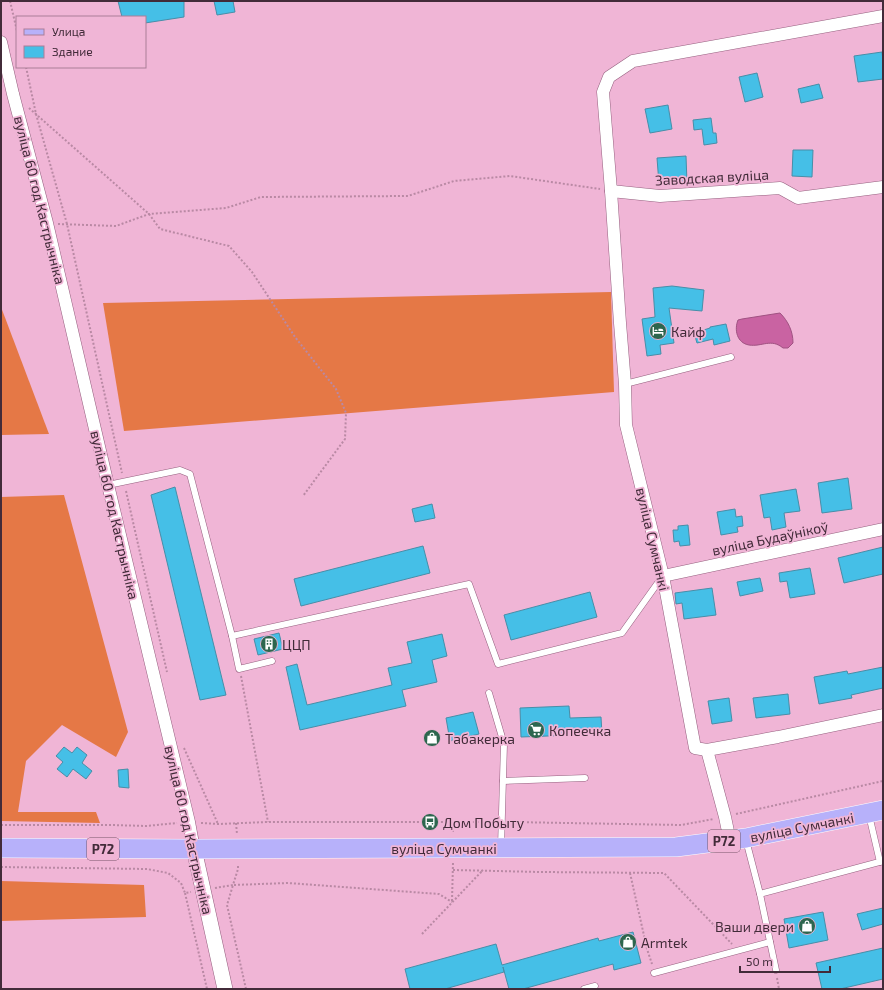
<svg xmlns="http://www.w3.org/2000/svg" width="884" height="990" font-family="'Exo 2',sans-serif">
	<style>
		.forest { fill: #e57846 }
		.water { fill: #c963a2; stroke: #a05282 }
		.building { fill: #45bfe7; stroke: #478ea8 }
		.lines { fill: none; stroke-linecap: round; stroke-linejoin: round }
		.service-casing { stroke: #95607f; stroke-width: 7 }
		.minor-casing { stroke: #95607f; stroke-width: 13 }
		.tertiary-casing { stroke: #95607f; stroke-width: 16 }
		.primary-casing { stroke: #fff; stroke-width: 20 }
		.path { stroke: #b989a4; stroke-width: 2; stroke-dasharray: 2 2; stroke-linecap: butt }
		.service { stroke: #fff; stroke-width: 6 }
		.minor { stroke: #fff; stroke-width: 12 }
		.tertiary { stroke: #fff; stroke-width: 15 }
		.primary { stroke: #b7b1fa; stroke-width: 19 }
		.labels { text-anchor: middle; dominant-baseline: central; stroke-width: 3.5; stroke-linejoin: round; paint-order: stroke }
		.shield { fill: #f0b5d6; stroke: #765468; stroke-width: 1 }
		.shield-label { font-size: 13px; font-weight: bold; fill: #422b39 }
		.street-label { font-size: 14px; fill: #422b39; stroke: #f0b5d6 }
		.poi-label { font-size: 14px; fill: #422b39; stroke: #f0b5d6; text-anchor: start }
	</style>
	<rect width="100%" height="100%" fill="#f0b5d6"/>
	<!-- forest -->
	<g class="forest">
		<path d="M611 292 614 392 124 431 103 303Z"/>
		<path d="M1 307 49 434 1 435Z"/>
		<path d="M64 495 128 732 116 757 62 725 26 761 18 812H96L100 823 1 821V497Z"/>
		<path d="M1 881 144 885 146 917 1 921Z"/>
	</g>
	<!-- water -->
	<path class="water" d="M780 313C788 321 793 331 793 343L788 348H783C771 338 762 347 749 345 737 343 734 330 738 320L742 319Z"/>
	<!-- building -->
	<g class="building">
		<path d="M118 1H184V17L145 23V17H122Z"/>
		<path d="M214 1H233L235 12 217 15Z"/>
		<path d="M882 52 883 61V79L858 82 854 56Z"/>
		<path d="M757 73 763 97 745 102 739 77Z"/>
		<path d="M819 84 823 98 801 103 798 89Z"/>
		<path d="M668 105 672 129 650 133 645 109Z"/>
		<path d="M711 118 713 133H716L717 143 704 145 702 129 694 130 693 120Z"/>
		<path d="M793 150H813L812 177 792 176Z"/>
		<path d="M686 156 687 183 659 184 657 158Z"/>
		<path d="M672 286 704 290 702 311 669 308 674 343 660 345 661 354 647 356 642 319 655 317 653 288Z"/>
		<path d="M726 324 730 341 714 345 713 339 697 343 694 333 710 328V327Z"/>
		<path d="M848 478 852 509 822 513 818 483Z"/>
		<path d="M175 487 226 695 200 700 151 495Z"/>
		<path d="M796 489 800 511 784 513 786 527 772 530 770 517 764 518 760 495Z"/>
		<path d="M432 504 435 518 415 522 412 509Z"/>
		<path d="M735 509 736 517 742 516 743 526 737 527 738 532 721 535 717 512Z"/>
		<path d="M688 525 690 545 680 546 679 541 674 542 673 530H678V526Z"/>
		<path d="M423 546 430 573 301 606 294 579Z"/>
		<path d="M883 547V574L844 583 838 558Z"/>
		<path d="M810 568 815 594 790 598 787 581 780 582 779 573Z"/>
		<path d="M760 578 763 591 740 596 737 582Z"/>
		<path d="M712 588 716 615 684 619 682 603 676 604 675 593Z"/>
		<path d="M590 592 597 617 511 640 504 615Z"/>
		<path d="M279 633 283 649 258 655 254 639Z"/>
		<path d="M442 634 447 656 432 660 437 682 402 690 406 706 300 730 286 667 297 664 307 705 392 685 388 668 412 663 407 642Z"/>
		<path d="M883 667V688L851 695 852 698 819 704 814 677 847 671 848 674Z"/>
		<path d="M788 694 790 714 756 718 753 698Z"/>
		<path d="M729 698 732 721 712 724 708 701Z"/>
		<path d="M569 706 570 718 601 717 602 734 521 737 520 708Z"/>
		<path d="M473 712 479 734 450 741 446 718Z"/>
		<path d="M64 747 72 753 77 747 87 755 82 763 92 771 86 779 73 769 67 777 57 769 63 762 56 756Z"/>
		<path d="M128 769 129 788 119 787 118 770Z"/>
		<path d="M883 908V924L862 930 857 914Z"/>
		<path d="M823 912 828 940 789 948 784 919Z"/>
		<path d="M633 932 641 963 614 970 613 964 523 989H509L503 967 504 972 445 989H410L405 969 496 944 502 965 598 938 599 941Z"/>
		<path d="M883 948V979L840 989H822L816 963Z"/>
	</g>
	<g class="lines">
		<!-- service casing -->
		<g class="service-casing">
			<g id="service">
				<path d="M625 384 731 357"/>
				<path d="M108 485 180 470 190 474 232 636 469 584 498 664 622 633 662 577"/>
				<path d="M232 636 239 669 272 661"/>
				<path d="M489 693 504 744 501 847"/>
				<path d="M503 781 585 778"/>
				<path d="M869 815 880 862"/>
				<path d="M746 840 760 894 776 970"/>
				<path d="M760 894 883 861"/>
				<path d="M654 973 770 942"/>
				<path d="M584 989 595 986"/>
			</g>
		</g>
		<!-- minor casing -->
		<g class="minor-casing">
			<g id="minor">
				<path d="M883 16 633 61 609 77 603 92 611 191 620 323 625 384 626 425 663 576 695 748 707 750 778 737 883 715"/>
				<path d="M1 42 13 94 47 223 108 485 189 822 194 849"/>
				<path d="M611 191 660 196 780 188 798 198 883 187"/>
				<path d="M663 576 883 529"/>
				<path d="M707 750 725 817 730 841"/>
			</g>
		</g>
		<!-- tertiary casing -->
		<g class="tertiary-casing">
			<path id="tertiary" d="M194 849 225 989"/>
		</g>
		<!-- primary casing -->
		<g class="primary-casing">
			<path id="primary" d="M1 848 194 849 676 847 746 838 883 810"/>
		</g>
		<!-- path -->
		<g class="path">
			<path d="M10 1 17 31"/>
			<path d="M26 67 36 114 67 224 122 473"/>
			<path d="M29 108 149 214 160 229 229 246 252 272 295 337 336 389 346 413 345 439 303 496"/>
			<path d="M58 224 116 226 149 214 226 208 261 197 408 196 454 181 510 176 600 189"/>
			<path d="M126 491 167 672"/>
			<path d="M241 676 268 822"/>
			<path d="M184 748 218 824"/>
			<path d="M736 814 883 781"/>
			<path d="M453 822V833"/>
			<path d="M511 822 681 825 714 819"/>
			<path d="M201 823 218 824 268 822H493"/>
			<path d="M236 823 237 834"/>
			<path d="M1 825H112L146 826 177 823"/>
			<path d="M1 867 147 869 168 873 181 883 185 893 191 892"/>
			<path d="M453 870 540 872 664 873 732 944"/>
			<path d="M630 873 647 949 652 964"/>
			<path d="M215 888 233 885 238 869V864"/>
			<path d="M185 893 207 989"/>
			<path d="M452 901 453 863"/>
			<path d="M422 934 483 870"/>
			<path d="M777 978 779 989"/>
			<path d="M246 989 227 905 233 885 288 883 439 894 452 902"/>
		</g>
		<!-- service -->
		<use href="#service" class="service"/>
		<!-- minor -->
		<use href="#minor" class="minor"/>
		<!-- tertiary -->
		<use href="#tertiary" class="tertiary"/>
		<!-- primary -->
		<use href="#primary" class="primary"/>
	</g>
	<!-- icons -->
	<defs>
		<g id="hotel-disc" transform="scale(0.9)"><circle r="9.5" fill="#2d664e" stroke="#f0b5d6"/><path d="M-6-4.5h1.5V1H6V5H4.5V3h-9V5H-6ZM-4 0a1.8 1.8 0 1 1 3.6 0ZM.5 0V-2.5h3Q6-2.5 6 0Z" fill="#fff"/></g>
		<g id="building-disc" transform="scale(0.9)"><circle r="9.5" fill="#2d664e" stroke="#f0b5d6"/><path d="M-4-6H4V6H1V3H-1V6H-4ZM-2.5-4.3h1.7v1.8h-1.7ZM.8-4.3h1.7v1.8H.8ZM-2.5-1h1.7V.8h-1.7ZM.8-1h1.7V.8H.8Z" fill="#fff"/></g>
		<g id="supermarket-disc" transform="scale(0.9)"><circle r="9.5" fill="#2d664e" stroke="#f0b5d6"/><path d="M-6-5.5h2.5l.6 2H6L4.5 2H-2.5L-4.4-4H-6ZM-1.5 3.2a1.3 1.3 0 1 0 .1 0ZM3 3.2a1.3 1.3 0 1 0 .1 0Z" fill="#fff"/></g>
		<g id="shop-disc" transform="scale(0.9)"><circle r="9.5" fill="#2d664e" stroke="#f0b5d6"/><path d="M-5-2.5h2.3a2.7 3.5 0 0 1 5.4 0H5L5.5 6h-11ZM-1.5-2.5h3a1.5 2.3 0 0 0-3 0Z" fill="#fff"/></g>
		<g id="bus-disc" transform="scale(0.9)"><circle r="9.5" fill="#2d664e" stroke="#f0b5d6"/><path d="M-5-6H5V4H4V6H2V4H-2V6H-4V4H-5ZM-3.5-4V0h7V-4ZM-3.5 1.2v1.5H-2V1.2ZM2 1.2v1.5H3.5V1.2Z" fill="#fff"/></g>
	</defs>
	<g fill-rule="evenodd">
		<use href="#hotel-disc" x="658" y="331"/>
		<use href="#building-disc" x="269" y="644"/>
		<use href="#supermarket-disc" x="536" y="730"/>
		<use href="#shop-disc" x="432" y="738"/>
		<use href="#bus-disc" x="430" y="822"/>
		<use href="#shop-disc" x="807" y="926"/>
		<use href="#shop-disc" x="628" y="942"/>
	</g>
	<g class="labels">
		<!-- shield labels -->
		<g class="shield">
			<rect x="708" y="830" width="32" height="22" rx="3"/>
			<rect x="87" y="838" width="32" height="22" rx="3"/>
		</g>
		<g class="shield-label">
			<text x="724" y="841">Р72</text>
			<text x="103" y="849">Р72</text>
		</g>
		<!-- street labels -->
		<g class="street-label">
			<text transform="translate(712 177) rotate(-3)">Заводская вуліца</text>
			<text transform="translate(40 200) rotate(76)">вуліца 60 год Кастрычніка</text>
			<text transform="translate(115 515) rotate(77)">вуліца 60 год Кастрычніка</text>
			<text transform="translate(770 538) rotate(-12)">вуліца Будаўнікоў</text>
			<text transform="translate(653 539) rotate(77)">вуліца Сумчанкі</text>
			<text transform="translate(802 827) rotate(-11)">вуліца Сумчанкі</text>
			<text transform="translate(189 830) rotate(77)">вуліца 60 год Кастрычніка</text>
			<text x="444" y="848">вуліца Сумчанкі</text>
		</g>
		<!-- poi labels -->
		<g class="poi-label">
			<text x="671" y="331">Кайф</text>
			<text x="282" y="644">ЦЦП</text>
			<text x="549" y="730">Копеечка</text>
			<text x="445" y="738">Табакерка</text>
			<text x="443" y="822">Дом Побыту</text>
			<text x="794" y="926" text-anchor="end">Ваши двери</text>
			<text x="641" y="942">Armtek</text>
		</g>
	</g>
	<!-- border -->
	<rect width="884" height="990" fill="none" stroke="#422b39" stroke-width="4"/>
	<!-- legend -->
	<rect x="16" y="16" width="130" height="52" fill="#f0b5d6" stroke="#aa7e97"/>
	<rect x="24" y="29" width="20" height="6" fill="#b7b1fa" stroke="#aa7e97"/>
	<text x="52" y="36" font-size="12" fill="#422b39">Улица</text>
	<rect x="24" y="46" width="20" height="12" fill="#45bfe7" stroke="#aa7e97"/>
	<text x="52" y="56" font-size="12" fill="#422b39">Здание</text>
	<!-- scale -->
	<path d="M740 966v6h90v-6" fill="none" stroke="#422b39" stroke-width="2"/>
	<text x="746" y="966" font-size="12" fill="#422b39" stroke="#f0b5d6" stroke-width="3" paint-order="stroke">50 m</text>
</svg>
